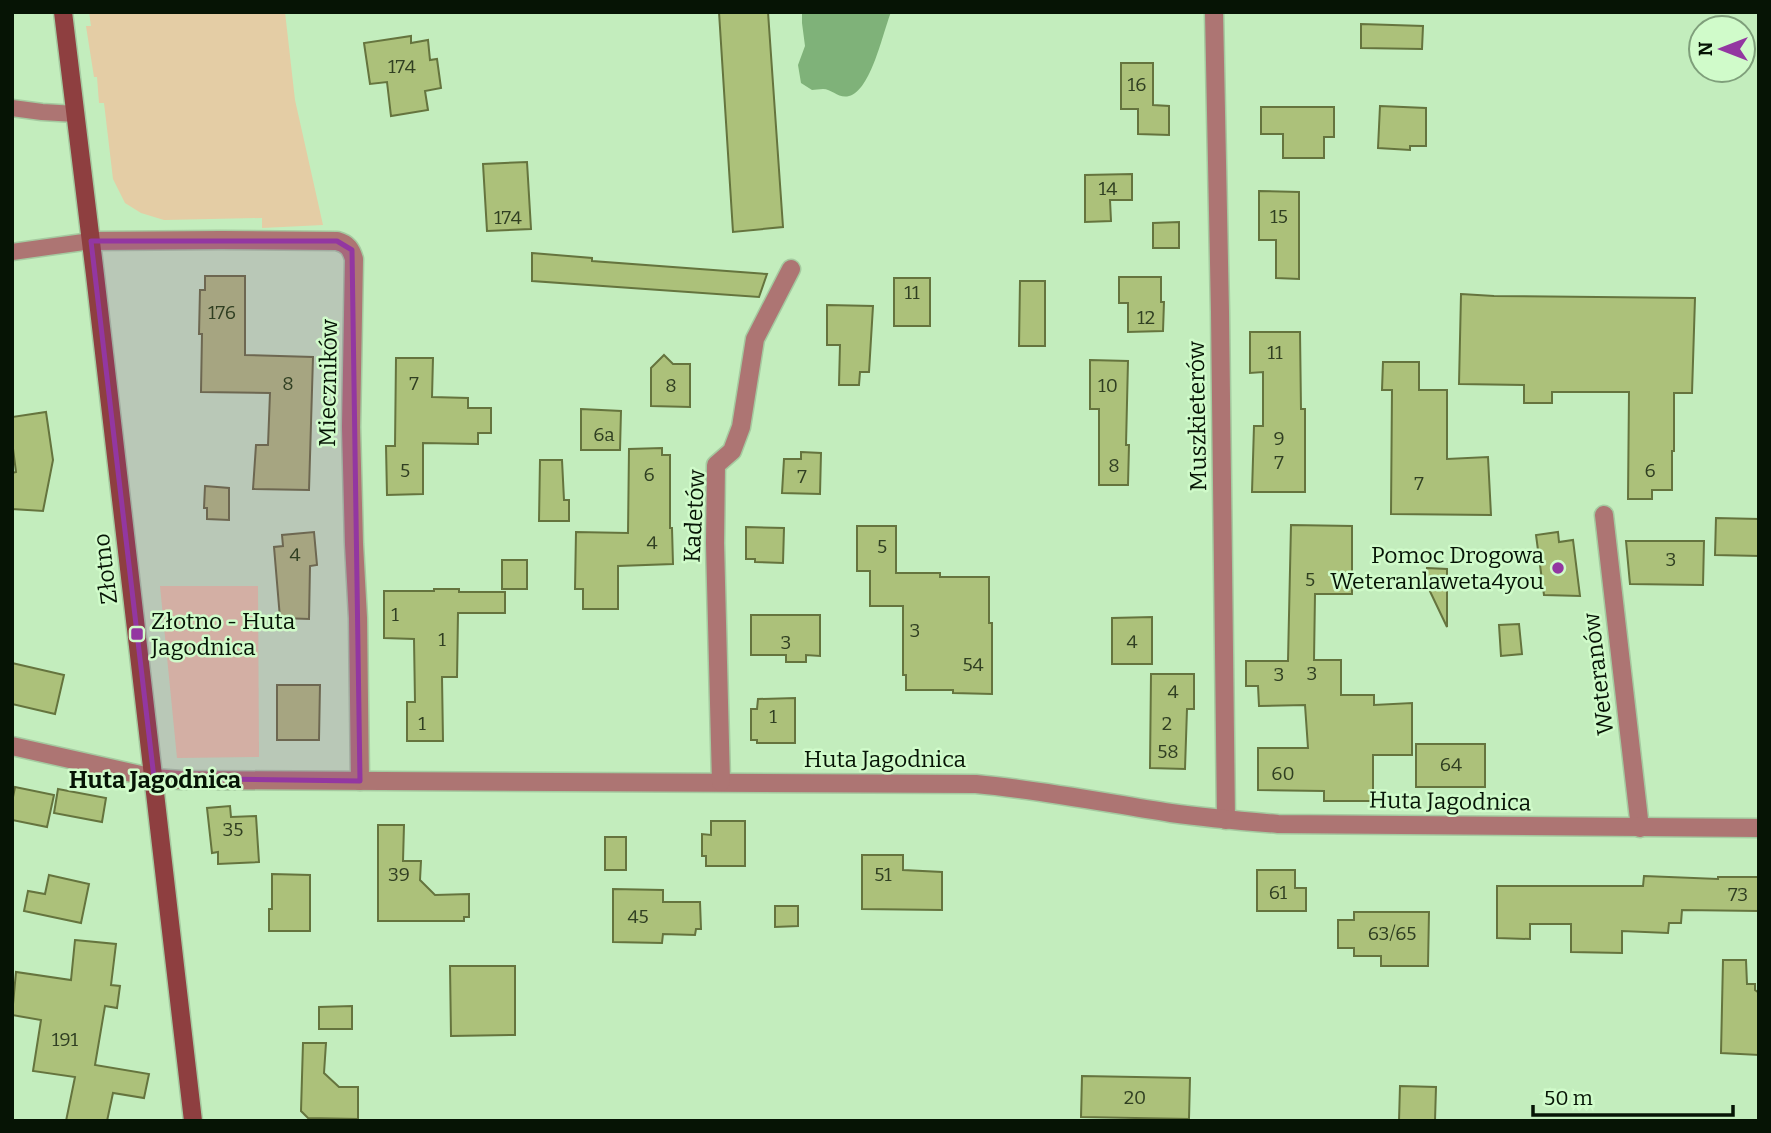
<svg xmlns="http://www.w3.org/2000/svg" width="1771" height="1133" font-family="Bitter,serif">
	<style>
		.green { fill: #e4cda5 }
		.water { fill: #7fb279 }
		.building { fill: #acc17a; stroke: #65743e; stroke-width: 2 }
		.lines { fill: none; stroke-linecap: round; stroke-linejoin: round }
		.lane-casing { stroke: #a5caa0; stroke-width: 19 }
		.street-casing { stroke: #a5caa0; stroke-width: 21 }
		.secondary-casing { stroke: #a5caa0; stroke-width: 21 }
		.lane { stroke: #ad7573; stroke-width: 16 }
		.street { stroke: #ad7573; stroke-width: 18 }
		.secondary { stroke: #8e3f40; stroke-width: 18 }
		.marked { fill: #9337a1; fill-opacity: 0.2; stroke: #9337a1; stroke-width: 5; stroke-linejoin: round }
		.poi-dot { fill: #9337a1; stroke: #d0fbca; stroke-width: 2.5 }
		.labels { text-anchor: middle; dominant-baseline: central; stroke-width: 5; stroke-linejoin: round; paint-order: stroke }
		.number-label { font-size: 19px; fill: #303f22 }
		.street-label { font-size: 23px; fill: #061405; stroke: #d0fbca }
		.poi-label { font-size: 23px; fill: #061405; stroke: #d0fbca; text-anchor: end }
		.neighbourhood-label { font-size: 24px; font-weight: bold; fill: #061405; stroke: #d0fbca }
	</style>
	<rect width="100%" height="100%" fill="#c3edbd"/>
	<!-- green -->
	<g class="green">
		<path d="M89 12H285L295 100 323 225 262 228V218L164 220 141 213 125 203 113 179 104 103H99L97 77H94L86 26H91Z"/>
		<path d="M160 586H258L259 757 177 758Z"/>
	</g>
	<!-- water -->
	<path class="water" d="M802 12H891C883 32 871 91 849 96 839 99 832 89 823 89 819 89 815 90 812 90L801 83 798 65 805 46 802 23Z"/>
	<!-- building -->
	<g class="building">
		<path d="M719 12H768L783 227 733 232Z"/>
		<path d="M1361 24 1423 26 1422 49 1361 48Z"/>
		<path d="M411 36V43L428 40 430 60 437 59 441 88 425 91 428 110 391 116 387 82 370 84 364 43Z"/>
		<path d="M1121 63H1153V105L1169 106V135L1138 134V109H1121Z"/>
		<path d="M1380 106 1426 108V146H1410V150L1378 148Z"/>
		<path d="M1261 107H1334V137H1324V158H1283V134H1261Z"/>
		<path d="M527 162 531 229 487 231 483 164Z"/>
		<path d="M1132 174V200H1110L1111 221 1085 222V175Z"/>
		<path d="M1259 191 1299 192V279L1276 278V240H1259Z"/>
		<path d="M1179 222V248H1153V223Z"/>
		<path d="M532 253 592 258V261L767 274 759 297 532 281Z"/>
		<path d="M205 276H245V355L313 357 309 490 253 489 256 445H268L270 393 201 392 202 334H199L200 290H205Z"/>
		<path d="M1119 277H1161V302H1164L1163 331 1128 332V303H1119Z"/>
		<rect x="894" y="278" width="36" height="48"/>
		<path d="M1020 281H1045V346H1019Z"/>
		<path d="M1461 294 1494 296 1695 298 1692 393H1674V451H1672V490H1652V499H1628L1629 392H1552V403H1524V385L1459 384Z"/>
		<path d="M827 305 873 306 869 372H860L859 385H839L840 345H827Z"/>
		<path d="M1250 332H1300L1301 409H1305V492H1252L1254 426H1263V372L1250 373Z"/>
		<path d="M664 355 673 364H690V407L651 406V368Z"/>
		<path d="M396 358H433L432 397 468 398V408H491V433H478V444L423 443V494L387 495 386 446H395Z"/>
		<path d="M1090 360 1128 361 1126 445H1129L1128 485H1099V409H1090Z"/>
		<path d="M1383 362H1419V390H1447V459L1488 457 1491 515 1391 514 1392 390H1382Z"/>
		<path d="M581 409 621 411 620 450H581Z"/>
		<path d="M46 412 53 460 43 511 12 509V473L16 472 12 441V417Z"/>
		<path d="M662 448V455H670V528H672L673 564 618 566V609H583V589H575L576 532 628 533 629 449Z"/>
		<path d="M801 452 821 453 820 494 782 493 784 459H801Z"/>
		<path d="M540 460H562L564 500H569V521H539Z"/>
		<path d="M205 486 229 488V520L207 519V508H204Z"/>
		<path d="M1716 518 1759 519V556L1715 555Z"/>
		<path d="M1291 525 1352 526V594H1315L1314 660H1341V695H1374V705L1412 703V755H1373V801H1324V791L1258 790V748H1308L1305 705 1259 706 1258 686H1246V661H1288Z"/>
		<path d="M857 526H896V573H940V577H989V623H992V694L953 693V690H906V675H903V606H870V571H857Z"/>
		<path d="M746 527 784 528 783 563 755 562V559H746Z"/>
		<path d="M314 532 317 565 310 566 309 619 280 618 274 547 283 546 282 535Z"/>
		<path d="M1558 532 1559 542 1573 540 1580 596 1544 595 1536 535Z"/>
		<path d="M1626 541H1704L1703 585 1630 584Z"/>
		<rect x="502" y="560" width="25" height="29"/>
		<path d="M1427 568 1447 569V627L1426 583Z"/>
		<path d="M434 589H459V592H505V613H458L457 677H442L443 741H407V702H415L414 639 384 638V591H434Z"/>
		<path d="M751 615H820V656L806 655V662H786V655H751Z"/>
		<path d="M1152 617V664H1112V618Z"/>
		<path d="M1519 624 1522 654 1501 656 1499 625Z"/>
		<path d="M12 663 64 675 55 714 12 704Z"/>
		<path d="M1151 674H1194V709H1187L1185 769 1150 768Z"/>
		<path d="M277 685H320L319 740H277Z"/>
		<path d="M795 698V743H757V740H751V709H757L758 699Z"/>
		<rect x="1416" y="744" width="69" height="43"/>
		<path d="M15 787 54 795 47 827 12 820V802Z"/>
		<path d="M58 789 106 798 102 822 54 813Z"/>
		<path d="M230 806 231 817 256 816 259 862 218 864V852L212 853 207 808Z"/>
		<path d="M711 821H745V866H706V856H702V834L711 835Z"/>
		<path d="M378 825H404L403 861H421L420 880 435 895 469 894V917H464V921H378Z"/>
		<rect x="605" y="837" width="21" height="33"/>
		<path d="M862 855H903V870L942 872V910L862 909Z"/>
		<path d="M1257 870H1295V888H1306V911H1257Z"/>
		<path d="M272 874 310 875V931H269V909H272Z"/>
		<path d="M49 875 89 884 81 923 24 911 28 891 45 894Z"/>
		<path d="M1644 876 1718 879V877H1759V911L1682 910 1681 923H1669L1668 933 1622 931V953L1571 952V924H1530V939L1497 938V886H1643Z"/>
		<path d="M613 889 663 890V902H700L701 929H696L695 935 663 934 662 943 613 942Z"/>
		<path d="M775 906H798V926L775 927Z"/>
		<path d="M1354 912H1429L1428 966H1381V956H1354V948H1338V920H1354Z"/>
		<path d="M75 940 116 944 111 985 120 986 117 1008 105 1006 95 1065 149 1074 144 1098 113 1093 107 1121H66L75 1077 33 1071 41 1020 12 1015 16 972 71 980Z"/>
		<path d="M1723 960H1746L1747 984H1755V990L1759 993V1055L1721 1053Z"/>
		<path d="M450 966H515V1035L451 1036Z"/>
		<path d="M352 1006V1029H319V1007Z"/>
		<path d="M303 1043H326L324 1073 339 1087H358V1119L308 1118 301 1111Z"/>
		<path d="M1082 1076 1190 1078 1189 1119 1081 1117Z"/>
		<path d="M1400 1086 1436 1087 1435 1121H1399Z"/>
	</g>
	<g class="lines">
		<!-- lane casing -->
		<g class="lane-casing">
			<g id="lane">
				<path d="M12 108 42 112 76 114"/>
				<path d="M12 252 91 241"/>
			</g>
		</g>
		<!-- street casing -->
		<g class="street-casing">
			<g id="street">
				<path d="M1214 12 1220 312 1226 820"/>
				<path d="M91 241 221 240 337 241C348 244 351 249 354 259L351 427 354 544 358 618 360 781"/>
				<path d="M1604 515 1640 828"/>
				<path d="M12 746 154 778 181 780 976 784C1041 790 1106 803 1171 813 1207 818 1242 821 1278 824L1759 828"/>
				<path d="M721 782 715 543 716 465 732 451 741 427 755 339 791 269"/>
			</g>
		</g>
		<!-- secondary casing -->
		<g class="secondary-casing">
			<path id="secondary" d="M63 12 95 275 193 1121"/>
		</g>
		<!-- lane -->
		<use href="#lane" class="lane"/>
		<!-- street -->
		<use href="#street" class="street"/>
		<!-- secondary -->
		<use href="#secondary" class="secondary"/>
	</g>
	<!-- marked area -->
	<path class="marked" d="M91 241H337L352 250 360 781 154 778Z"/>
	<!-- markers -->
	<g class="poi-dot">
		<circle cx="1558" cy="568" r="7"/>
		<rect x="130" y="627" width="14" height="14" rx="3.5"/>
	</g>
	<g class="labels">
		<!-- number labels -->
		<g class="number-label">
			<text x="402" y="66">174</text>
			<text x="1137" y="84">16</text>
			<text x="1108" y="188">14</text>
			<text x="1279" y="216">15</text>
			<text x="508" y="217">174</text>
			<text x="912" y="292">11</text>
			<text x="222" y="312">176</text>
			<text x="1146" y="317">12</text>
			<text x="1275" y="352">11</text>
			<text x="288" y="383">8</text>
			<text x="414" y="383">7</text>
			<text x="671" y="385">8</text>
			<text x="1108" y="385">10</text>
			<text x="604" y="434">6a</text>
			<text x="1279" y="438">9</text>
			<text x="1279" y="462">7</text>
			<text x="1114" y="465">8</text>
			<text x="405" y="470">5</text>
			<text x="1650" y="470">6</text>
			<text x="649" y="474">6</text>
			<text x="802" y="476">7</text>
			<text x="1419" y="483">7</text>
			<text x="652" y="542">4</text>
			<text x="882" y="546">5</text>
			<text x="295" y="554">4</text>
			<text x="1671" y="559">3</text>
			<text x="1310" y="579">5</text>
			<text x="395" y="614">1</text>
			<text x="915" y="630">3</text>
			<text x="442" y="639">1</text>
			<text x="1132" y="641">4</text>
			<text x="786" y="642">3</text>
			<text x="973" y="664">54</text>
			<text x="1312" y="673">3</text>
			<text x="1279" y="674">3</text>
			<text x="1173" y="691">4</text>
			<text x="773" y="716">1</text>
			<text x="422" y="723">1</text>
			<text x="1167" y="723">2</text>
			<text x="1168" y="751">58</text>
			<text x="1451" y="764">64</text>
			<text x="1283" y="773">60</text>
			<text x="233" y="829">35</text>
			<text x="399" y="874">39</text>
			<text x="883" y="874">51</text>
			<text x="1278" y="892">61</text>
			<text x="1738" y="894">73</text>
			<text x="638" y="916">45</text>
			<text x="1392" y="933">63/65</text>
			<text x="65" y="1039">191</text>
			<text x="1135" y="1097">20</text>
		</g>
		<!-- street labels -->
		<g class="street-label">
			<text transform="translate(328 383) rotate(-89)">Mieczników</text>
			<text transform="translate(1197 416) rotate(-91)">Muszkieterów</text>
			<text transform="translate(694 516) rotate(-87)">Kadetów</text>
			<text transform="translate(105 569) rotate(-97)">Złotno</text>
			<text transform="translate(1598 674) rotate(-97)">Weteranów</text>
			<text x="885" y="759">Huta Jagodnica</text>
			<text transform="translate(1450 801) rotate(1)">Huta Jagodnica</text>
		</g>
		<!-- poi labels -->
		<g class="poi-label">
			<text x="1544" y="555">Pomoc Drogowa<tspan x="1544" dy="26">Weteranlaweta4you</tspan></text>
			<text x="151" y="621" text-anchor="start">Złotno - Huta<tspan x="151" dy="26">Jagodnica</tspan></text>
		</g>
		<!-- neighbourhood labels -->
		<g class="neighbourhood-label">
			<text x="155" y="780">Huta Jagodnica</text>
		</g>
	</g>
	<!-- border -->
	<rect width="1771" height="1133" fill="none" stroke="#061405" stroke-width="28"/>
	<!-- north arrow -->
	<g transform="translate(1722 49) rotate(270)"><circle r="33" fill="#d0fbca" stroke="#7f9f7b" stroke-width="2"/>
	<path d="M0-5L12 26L0 18L-12 26Z" fill="#9337a1"/>
	<text y="-10" font-size="19" font-weight="bold" text-anchor="middle" fill="#061405">N</text>
	</g>
	<!-- scale -->
	<path d="M1533 1105v10h200v-10" fill="none" stroke="#061405" stroke-width="3.5"/>
	<text x="1544" y="1105" font-size="21" fill="#061405" stroke="#d0fbca" stroke-width="5" paint-order="stroke">50 m</text>
</svg>
